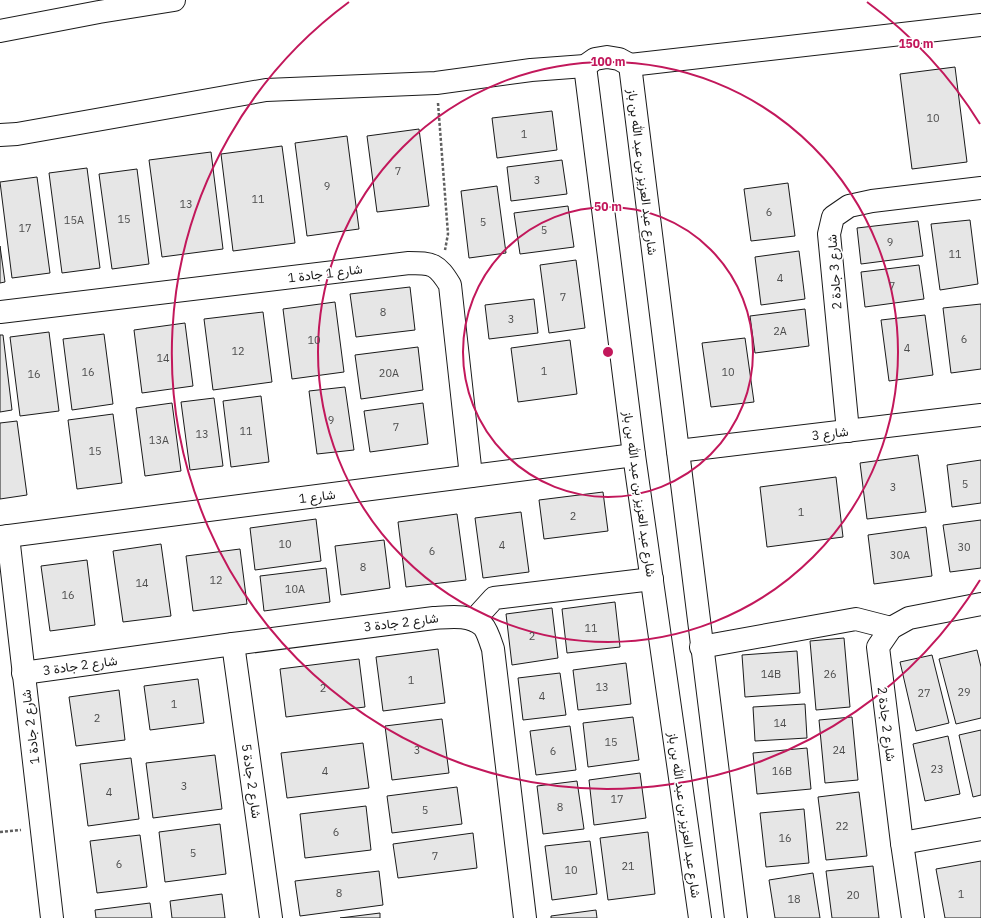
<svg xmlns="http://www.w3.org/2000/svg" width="981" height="918" viewBox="0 0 981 918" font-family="'IBM Plex Sans',Vazirmatn,sans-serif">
<rect width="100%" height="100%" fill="#fff"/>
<g fill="#e6e6e6" stroke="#1a1a1a">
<polygon points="955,67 967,162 912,169 900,74"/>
<polygon points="552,111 557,150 497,158 492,118"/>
<polygon points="419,129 429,206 377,212 367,136"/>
<polygon points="347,136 359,229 307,236 295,143"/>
<polygon points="282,146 295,243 233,251 221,154"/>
<polygon points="211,152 223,249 162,257 149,160"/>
<polygon points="562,160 567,194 511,201 507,167"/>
<polygon points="87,168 100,268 62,273 49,173"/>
<polygon points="137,169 149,264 112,269 99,174"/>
<polygon points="37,177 50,273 12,278 0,182"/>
<polygon points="788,183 795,236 751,241 744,189"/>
<polygon points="497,186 506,253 469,258 461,191"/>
<polygon points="568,206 574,247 520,254 514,213"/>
<polygon points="970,220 978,284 940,290 931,224"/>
<polygon points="918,221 923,256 861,264 857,228"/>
<polygon points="0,246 5,282 0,283"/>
<polygon points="799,251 805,299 761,305 755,257"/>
<polygon points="576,260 585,328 549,333 540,265"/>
<polygon points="919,265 924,299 865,307 861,272"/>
<polygon points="410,287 415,330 356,337 350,294"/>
<polygon points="534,299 538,333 489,339 485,305"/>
<polygon points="335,302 344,372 292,379 283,309"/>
<polygon points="981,304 981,369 951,373 943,308"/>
<polygon points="805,309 809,346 755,353 750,316"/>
<polygon points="263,312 272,382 213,390 204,319"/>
<polygon points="925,315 933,375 889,381 881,320"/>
<polygon points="185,323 193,386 142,393 134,330"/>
<polygon points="49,332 59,411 20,416 10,337"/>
<polygon points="104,334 113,404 72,410 63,339"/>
<polygon points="0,335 3,335 12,410 0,412"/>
<polygon points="745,338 754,402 711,407 702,343"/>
<polygon points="570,340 577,394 518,402 511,348"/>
<polygon points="418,347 423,390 361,399 355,355"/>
<polygon points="345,387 354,450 317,454 309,391"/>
<polygon points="261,396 269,462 231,467 223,401"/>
<polygon points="214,398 223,466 190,470 181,402"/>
<polygon points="172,403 181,471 145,476 136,408"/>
<polygon points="423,403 428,444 370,452 364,411"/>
<polygon points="113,414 122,483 77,489 68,420"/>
<polygon points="17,421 27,495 0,499 0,423"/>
<polygon points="918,455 926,512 867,519 860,463"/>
<polygon points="981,460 981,503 952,507 947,465"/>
<polygon points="836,477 843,537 767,547 760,487"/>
<polygon points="603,492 608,531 544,539 539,500"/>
<polygon points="521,512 529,572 483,578 475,518"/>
<polygon points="457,514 466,580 406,587 398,522"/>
<polygon points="316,519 321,561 255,570 250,528"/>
<polygon points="981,520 981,568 950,572 943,525"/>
<polygon points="926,527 932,576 874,584 868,535"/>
<polygon points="384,540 390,588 341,595 335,546"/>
<polygon points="161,544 171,616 123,622 113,551"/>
<polygon points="240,549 247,604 193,611 186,556"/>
<polygon points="87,560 95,625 50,631 41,566"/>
<polygon points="326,568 330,602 264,611 260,576"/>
<polygon points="615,602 620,647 567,653 562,609"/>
<polygon points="552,608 558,658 512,665 506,614"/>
<polygon points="844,638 850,707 816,710 810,641"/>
<polygon points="438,649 445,703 383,711 376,657"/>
<polygon points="977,650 981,667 981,718 956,724 939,659"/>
<polygon points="797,651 800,693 745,697 742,655"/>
<polygon points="932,655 949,723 916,731 900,662"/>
<polygon points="359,659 365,707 286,717 280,669"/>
<polygon points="626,663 631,704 578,710 573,670"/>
<polygon points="560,673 566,715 523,720 518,678"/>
<polygon points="198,679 204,723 150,730 144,686"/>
<polygon points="119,690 125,740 76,746 69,697"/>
<polygon points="805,704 807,738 755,741 753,707"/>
<polygon points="633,717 639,760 588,767 583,723"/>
<polygon points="852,717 858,780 825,783 819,720"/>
<polygon points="442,719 449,773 392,780 385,726"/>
<polygon points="570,726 576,770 536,775 530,731"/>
<polygon points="981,730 981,795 973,797 959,735"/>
<polygon points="948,736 960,794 925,801 913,744"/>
<polygon points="363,743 369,788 287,798 281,753"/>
<polygon points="807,748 811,789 757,794 753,753"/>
<polygon points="215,755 222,809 153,818 146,763"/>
<polygon points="131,758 139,819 88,826 80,764"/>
<polygon points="640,773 646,818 594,825 589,780"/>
<polygon points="577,781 584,829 543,834 537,786"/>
<polygon points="457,787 462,824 392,833 387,796"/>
<polygon points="859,792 867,856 826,860 818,797"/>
<polygon points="366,806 371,850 305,858 300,814"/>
<polygon points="804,809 809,863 766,867 760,813"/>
<polygon points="220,824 226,874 165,882 159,832"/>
<polygon points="648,832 655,894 608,900 600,838"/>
<polygon points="473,833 477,868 398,878 393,844"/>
<polygon points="140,835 147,887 97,893 90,841"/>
<polygon points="590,841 597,894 552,900 545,846"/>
<polygon points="981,861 981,918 945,918 936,869"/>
<polygon points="873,866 879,918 832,918 826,871"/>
<polygon points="379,871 383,905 300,916 295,881"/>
<polygon points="813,873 820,918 775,918 769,880"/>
<polygon points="222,894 225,918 172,918 170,901"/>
<polygon points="150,903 152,918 96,918 95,910"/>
<polygon points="596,910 597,918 551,918 551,916"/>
<polygon points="380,913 380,918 340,918"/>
</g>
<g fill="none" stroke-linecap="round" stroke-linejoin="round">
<defs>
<g id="minor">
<path d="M630 65C666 349 700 634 736 918"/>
<polyline points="630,65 981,25"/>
<polyline points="585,66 634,455 700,918"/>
<polyline points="0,135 17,134 266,90 436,83 531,70 585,66 595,59 607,57 619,59 630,65"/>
<path d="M0 312 409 263C433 263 437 264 450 285L471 476"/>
<polyline points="848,431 829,234 833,217 849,206 872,201 981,188"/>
<polyline points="678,451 981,415"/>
<polyline points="8,536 52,918"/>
<polyline points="0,537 634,455"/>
<polyline points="474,620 494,598 652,579"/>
<polyline points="233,644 271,918"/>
<polyline points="701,647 856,619 891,628"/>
<path d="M23 673 233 644 434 618C450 617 470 614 483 626 487 630 491 643 493 649L525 918"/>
<polyline points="902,843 981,829"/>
<polyline points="913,918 902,843 878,647 891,628 909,618 981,604"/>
</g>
<polyline id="highway" points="0,31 99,12 174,0"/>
</defs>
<use href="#minor" stroke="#1a1a1a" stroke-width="24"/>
<use href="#highway" stroke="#1a1a1a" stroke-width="24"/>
<g stroke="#5f5f5f" stroke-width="2.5" stroke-dasharray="3 2" stroke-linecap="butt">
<polyline points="438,103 448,234 445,250"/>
<polyline points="0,832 21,830"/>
</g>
<use href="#minor" stroke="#fff" stroke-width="22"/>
<use href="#highway" stroke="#fff" stroke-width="22"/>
</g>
<g fill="none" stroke="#c2185b" stroke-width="2">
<circle cx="608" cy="352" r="145"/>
<circle cx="608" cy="352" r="290"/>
<path d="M980 580A436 436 0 1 1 349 2M867 2A436 436 0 0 1 980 124"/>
</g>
<g text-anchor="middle" stroke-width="3" stroke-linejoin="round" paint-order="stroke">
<g font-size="11" fill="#4d4d4d">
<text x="933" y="122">10</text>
<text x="524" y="138">1</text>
<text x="398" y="175">7</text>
<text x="537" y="184">3</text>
<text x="327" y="190">9</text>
<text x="258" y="203">11</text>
<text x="186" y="208">13</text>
<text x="769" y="216">6</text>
<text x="124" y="223">15</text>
<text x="74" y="224">15A</text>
<text x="483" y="226">5</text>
<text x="25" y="232">17</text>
<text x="544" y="234">5</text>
<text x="890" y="246">9</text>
<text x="955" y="258">11</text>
<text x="780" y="282">4</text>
<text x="892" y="290">7</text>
<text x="563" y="301">7</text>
<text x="383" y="316">8</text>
<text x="511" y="323">3</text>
<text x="780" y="335">2A</text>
<text x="964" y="343">6</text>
<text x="314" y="344">10</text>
<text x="907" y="352">4</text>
<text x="238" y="355">12</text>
<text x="163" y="362">14</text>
<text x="544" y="375">1</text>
<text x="88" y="376">16</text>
<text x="728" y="376">10</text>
<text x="389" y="377">20A</text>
<text x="34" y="378">16</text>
<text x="331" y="424">9</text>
<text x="396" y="431">7</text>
<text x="246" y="435">11</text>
<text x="202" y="438">13</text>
<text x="159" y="444">13A</text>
<text x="95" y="455">15</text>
<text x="965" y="488">5</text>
<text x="893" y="491">3</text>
<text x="801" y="516">1</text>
<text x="573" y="520">2</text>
<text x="285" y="548">10</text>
<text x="502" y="549">4</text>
<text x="964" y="551">30</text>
<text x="432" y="555">6</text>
<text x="900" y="559">30A</text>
<text x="363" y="571">8</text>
<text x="216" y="584">12</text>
<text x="142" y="587">14</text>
<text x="295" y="593">10A</text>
<text x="68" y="599">16</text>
<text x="591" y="632">11</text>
<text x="532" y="640">2</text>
<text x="771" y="678">14B</text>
<text x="830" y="678">26</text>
<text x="411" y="684">1</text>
<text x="602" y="691">13</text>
<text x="323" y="692">2</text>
<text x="964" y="696">29</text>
<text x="924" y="697">27</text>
<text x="542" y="700">4</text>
<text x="174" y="708">1</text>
<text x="97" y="722">2</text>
<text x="780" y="727">14</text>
<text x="611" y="746">15</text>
<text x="417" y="754">3</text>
<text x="839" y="754">24</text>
<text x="553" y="755">6</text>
<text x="937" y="773">23</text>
<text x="325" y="775">4</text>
<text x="782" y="775">16B</text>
<text x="184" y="790">3</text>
<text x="109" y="796">4</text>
<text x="617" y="803">17</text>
<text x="560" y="811">8</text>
<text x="425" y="814">5</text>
<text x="842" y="830">22</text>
<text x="336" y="836">6</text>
<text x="785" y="842">16</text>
<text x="193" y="857">5</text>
<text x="435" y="860">7</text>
<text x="119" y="868">6</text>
<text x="628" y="870">21</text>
<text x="571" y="874">10</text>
<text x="339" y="897">8</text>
<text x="961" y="898">1</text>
<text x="853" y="899">20</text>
<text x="794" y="903">18</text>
</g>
<g font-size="13" fill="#1a1a1a" stroke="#fff">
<text transform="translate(643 172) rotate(83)" y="5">شارع عبد العزيز بن عبد الله بن باز</text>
<text transform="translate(834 272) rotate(-94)" y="5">شارع 3 جادة 2</text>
<text transform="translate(325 273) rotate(-7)" y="5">شارع 1 جادة 1</text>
<text transform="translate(830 433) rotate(-7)" y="5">شارع 3</text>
<text transform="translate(640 494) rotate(82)" y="5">شارع عبد العزيز بن عبد الله بن باز</text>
<text transform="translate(317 496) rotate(-7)" y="5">شارع 1</text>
<text transform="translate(401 622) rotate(-7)" y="5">شارع 2 جادة 3</text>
<text transform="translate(80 665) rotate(-8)" y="5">شارع 2 جادة 3</text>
<text transform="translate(887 724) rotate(83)" y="5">شارع 2 جادة 2</text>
<text transform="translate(30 727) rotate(-97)" y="5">شارع 2 جادة 1</text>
<text transform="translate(252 781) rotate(82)" y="5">شارع 2 جادة 5</text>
<text transform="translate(685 815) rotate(82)" y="5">شارع عبد العزيز بن عبد الله بن باز</text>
</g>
</g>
<circle cx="608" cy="352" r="6" fill="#c2185b" stroke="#fff" stroke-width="2"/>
<g font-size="12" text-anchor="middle" font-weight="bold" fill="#c2185b" stroke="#fff" stroke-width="3" stroke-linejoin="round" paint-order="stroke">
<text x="916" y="48">150 m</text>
<text x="608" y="66">100 m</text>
<text x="608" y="211">50 m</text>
</g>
</svg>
